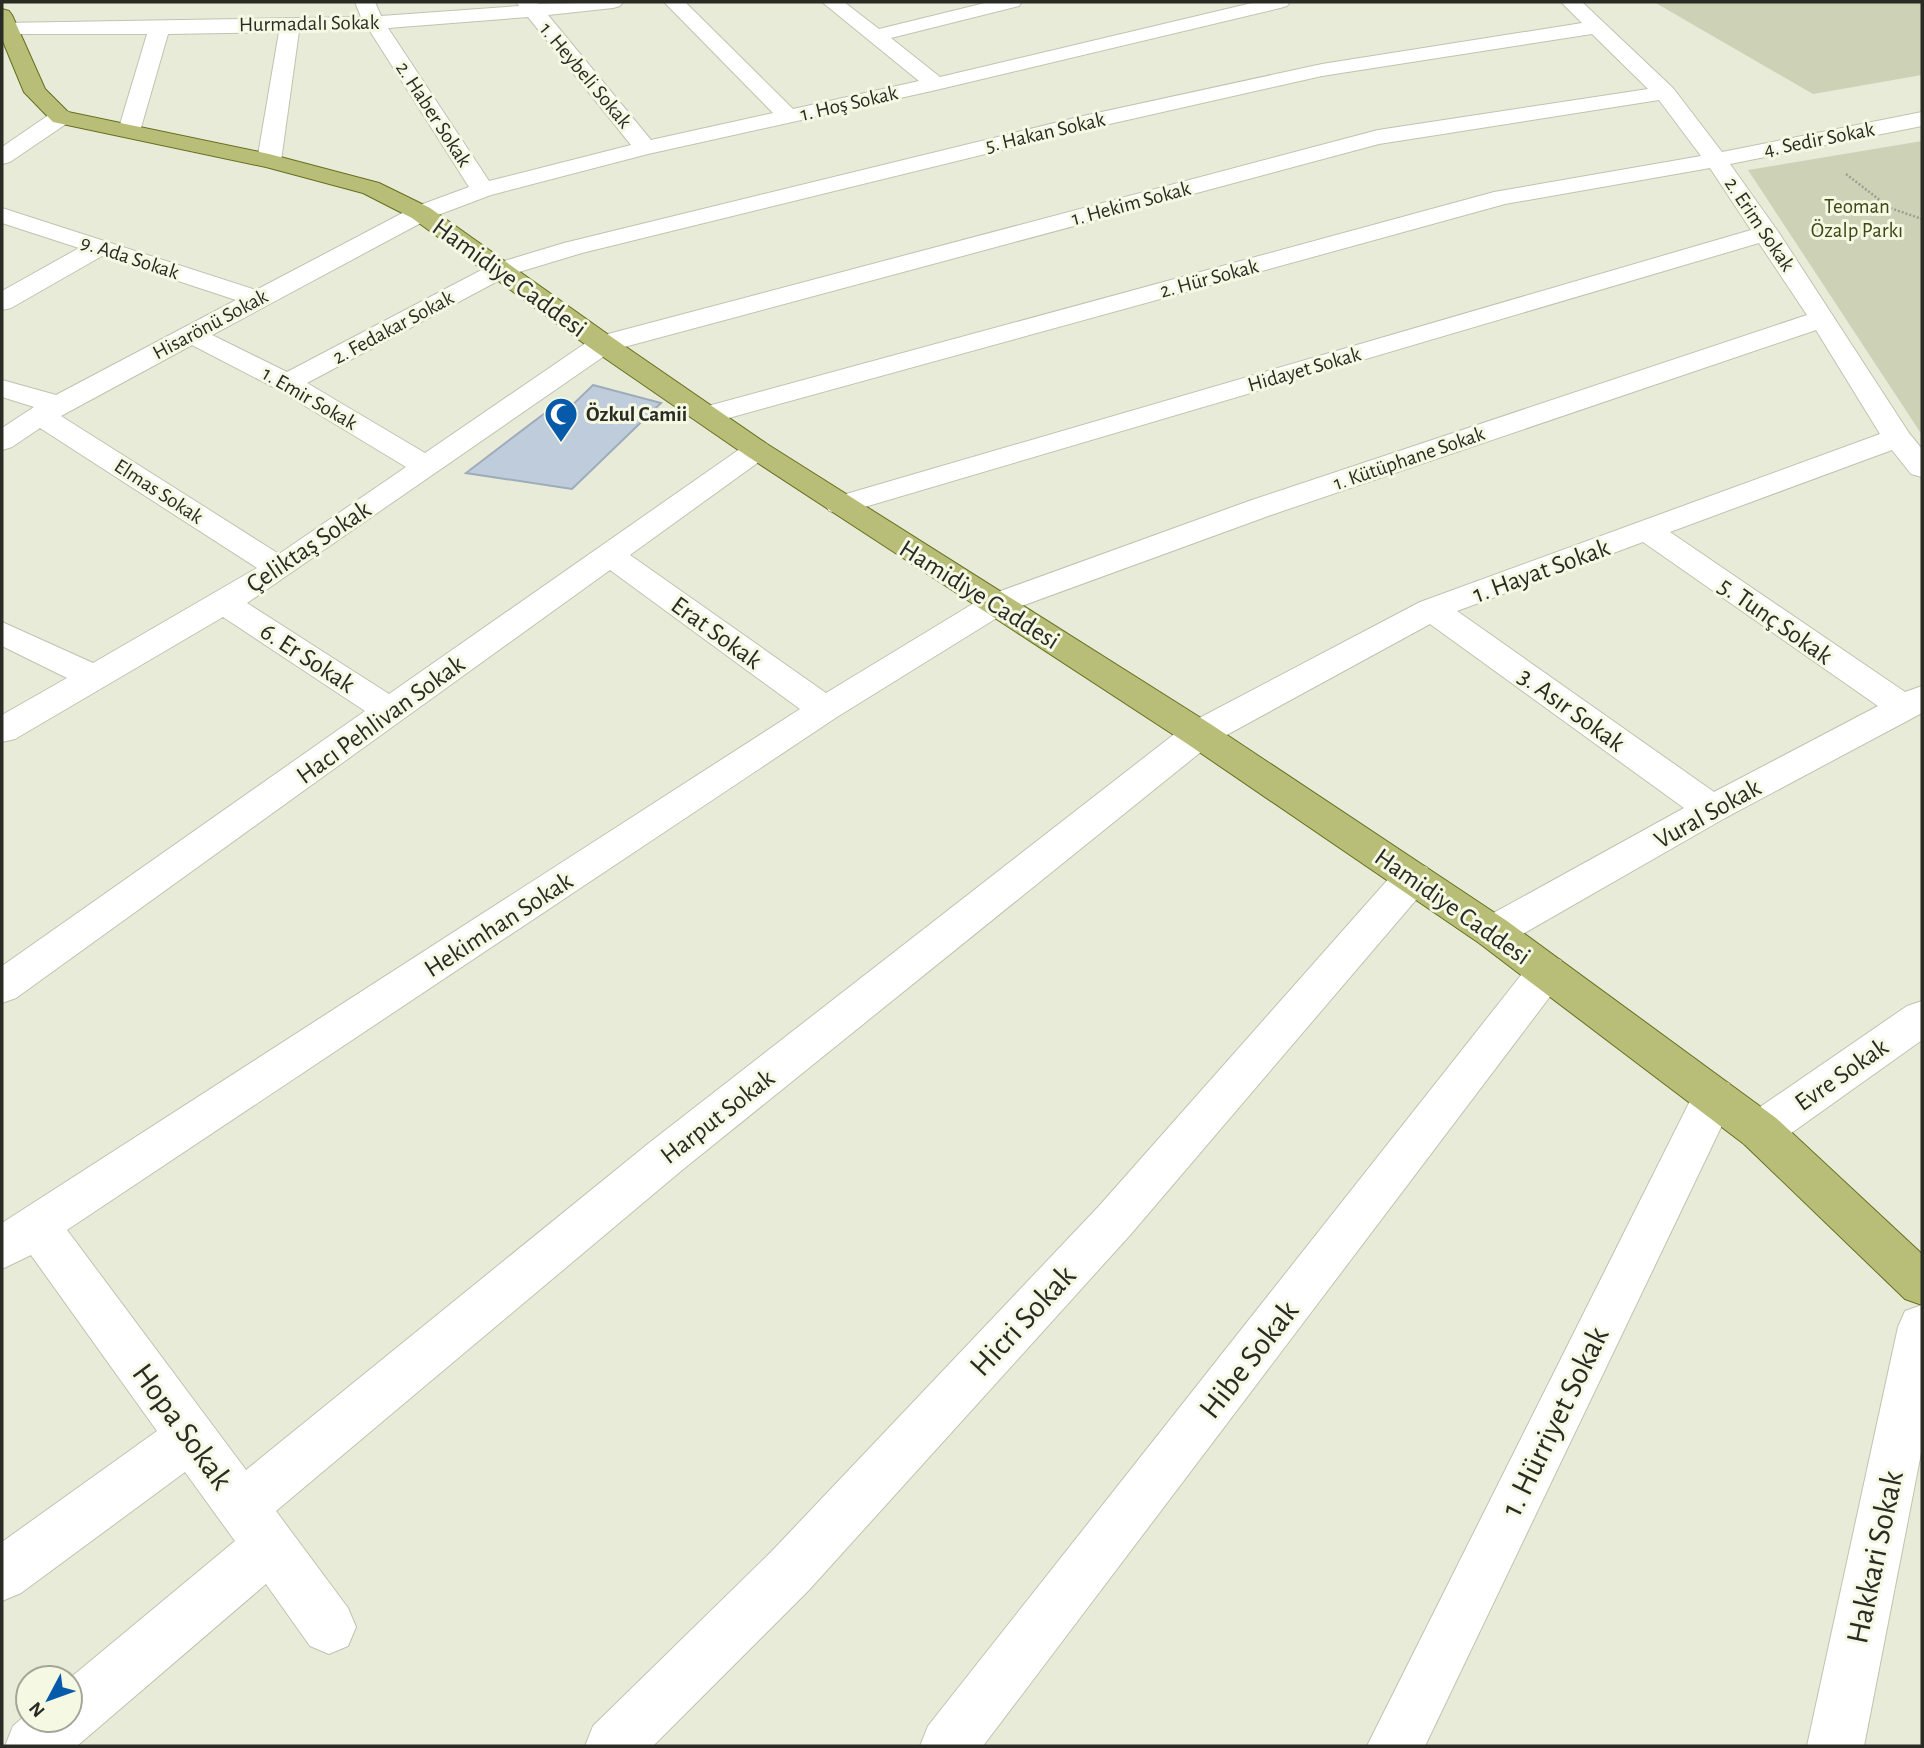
<svg xmlns="http://www.w3.org/2000/svg" width="1924" height="1748" viewBox="0 0 1924 1748" font-family="'Alegreya Sans',sans-serif">
<rect width="100%" height="100%" fill="#e8ebd7"/>
<g fill="#cdd2b6">
<polygon points="1654,2 1922,2 1922,75 1813,94"/>
<polygon points="1922,141 1922,435 1748,170"/>
</g>
<polygon fill="#beccdc" stroke="#9eabba" stroke-width="2" points="593,385 661,403 572,489 466,473 545,413 561,416"/>
<g fill="none" stroke-linecap="round" stroke-linejoin="round">
<defs>
<g id="minor">
<path d="M355 2H375L381 16 519 6 516 2H536L539 4 623 2 620 6 613 8 548 15 651 140 773 113 664 2H685L793 109 919 81 822 2H844L879 29 989 2H1022L1019 6 891 38 940 77 1256 2H1290L1287 6 1280 8 936 90 648 154 491 195 430 218 212 335 287 372 491 265 564 243 1083 116 1322 64 1582 23 1561 2H1582L1673 88 1722 152 1922 112V126L1730 164 1779 233 1909 433 1922 449V477L1911 474 1892 450 1670 532 1905 692 1922 686V713L1725 818 1507 943 1493 947 1479 943 1473 932 1479 921 1684 808 1430 624 1212 743 681 1171 276 1511 348 1608 356 1627 348 1646 329 1654 310 1646 266 1584 77 1746H5L13 1726 28 1713V1720H70V1678L235 1541 185 1472 21 1593 2 1601V1542L157 1431 31 1255 2 1269V1223L800 709 610 570 16 998 2 1003V966L365 711 223 617 15 739 2 742V715L67 678 2 646V622L93 663 257 568 40 428 12 447 2 450V428L34 407 2 397V380L56 395 236 300 102 256 11 308 2 310V291L79 248 2 223V208L256 290 412 208 469 187 368 28 299 31 281 161 277 166H261L257 161 279 32 168 34 140 131 137 136H121L118 131 147 34H5L2 33V23L361 17ZM528 17 631 145 489 181 388 28ZM1592 34 1648 89 1378 130 593 338 425 453 307 383 509 275 582 253 1083 130 1322 76ZM1659 100 1701 156 1494 192 697 409 693 415 697 421 707 424 1505 204 1710 168 1751 230 829 499 825 505 829 511 840 514 851 511 1759 243 1807 315 1249 501 984 597 826 693 630 555 767 456 772 450 767 444 757 441 747 444 389 694 247 603 613 350 1379 144ZM1816 330 1880 434 1420 602 1186 725 649 1143 246 1470 67 1230 837 717 1008 611 1271 515ZM192 345 277 389 406 467 279 554 61 416ZM1643 542 1878 706 1714 792 1457 611Z"/>
<polygon points="61,110 69,112 72,117 69,122 10,162 2,164 2,147 53,112"/>
<polygon points="1413,863 1427,867 1432,877 1427,887 1131,1234 809,1590 653,1746 585,1746 593,1726 771,1552 1099,1206 1399,867"/>
<polygon points="1547,955 1561,960 1567,971 1561,982 983,1746 920,1746 928,1726 1533,960"/>
<polygon points="1922,1001 1922,1040 1776,1144 1760,1150 1744,1144 1738,1131 1744,1118 1907,1006"/>
<polygon points="1714,1078 1729,1083 1736,1096 1425,1746 1367,1746 1699,1083"/>
<polygon points="1922,1305 1922,1448 1864,1746 1807,1746 1898,1327 1905,1311"/>
</g>
<polygon id="major" points="2,9 9,11 12,15 45,89 68,112 269,154 379,183 430,208 613,338 767,444 1212,725 1507,921 1776,1118 1922,1254 1922,1305 1905,1299 1744,1144 1479,943 1186,743 747,456 593,350 412,218 363,193 266,167 53,122 24,92 2,39"/>
</defs>
<use href="#minor" stroke="#c0c3b0" stroke-width="2"/>
<use href="#major" stroke="#676f1f" stroke-width="2"/>
<polyline stroke="#9d9f90" stroke-width="2.5" stroke-dasharray="2 2" stroke-linecap="butt" points="1846,174 1890,208 1922,219"/>
<use href="#minor" fill="#fff" fill-rule="evenodd"/>
<use href="#major" fill="#b8be77" fill-rule="evenodd"/>
</g>
<defs>
<symbol id="mosque-pin" viewBox="-11 -11 22 30"><path d="M0 17L-7.5 6A9.5 9.5 0 1 1 7.5 6Z" fill="#075aa9" stroke="#f5f9e4"/><path d="M3.5-4.9A6 6 0 1 0 3.5 4.9A5 5 0 1 1 3.5-4.9Z" fill="#fff"/></symbol>
</defs>
<g fill-rule="evenodd">
<use href="#mosque-pin" x="542" y="395" width="38" height="52"/>
</g>
<g text-anchor="middle" stroke-width="6" stroke-linejoin="round" paint-order="stroke">
<g font-size="21" fill="#2a2b24" stroke="#f5f9e4">
<text transform="translate(309 23) rotate(-1)" y="7">Hurmadalı Sokak</text>
<text transform="translate(586 75) rotate(50)" y="7">1. Heybeli Sokak</text>
<text transform="translate(849 103) rotate(-13)" y="7">1. Hoş Sokak</text>
<text transform="translate(434 114) rotate(57)" y="7">2. Haber Sokak</text>
<text transform="translate(1045 132) rotate(-13)" y="7">5. Hakan Sokak</text>
<text transform="translate(1819 139) rotate(-11)" y="7">4. Sedir Sokak</text>
<text transform="translate(1131 203) rotate(-15)" y="7">1. Hekim Sokak</text>
<text transform="translate(1760 224) rotate(56)" y="7">2. Erim Sokak</text>
<text transform="translate(130 257) rotate(18)" y="7">9. Ada Sokak</text>
<text transform="translate(1209 278) rotate(-15)" y="7">2. Hür Sokak</text>
<text transform="translate(210 324) rotate(-28)" y="7">Hisarönü Sokak</text>
<text transform="translate(393 327) rotate(-28)" y="7">2. Fedakar Sokak</text>
<text transform="translate(1304 369) rotate(-16)" y="7">Hidayet Sokak</text>
<text transform="translate(310 398) rotate(30)" y="7">1. Emir Sokak</text>
<text transform="translate(1409 458) rotate(-19)" y="7">1. Kütüphane Sokak</text>
<text transform="translate(159 491) rotate(33)" y="7">Elmas Sokak</text>
</g>
<g font-size="21" fill="#404614" stroke="#f5f9e4">
<text x="1857" y="213">Teoman<tspan x="1857" dy="24">Özalp Parkı</tspan></text>
</g>
<g font-size="21" font-weight="bold" fill="#2a2b24" stroke="#f5f9e4" text-anchor="start">
<text x="586" y="421">Özkul Camii</text>
</g>
<g font-size="26" fill="#2a2b24" stroke="#f5f9e4">
<text transform="translate(510 277) rotate(36)" y="9">Hamidiye Caddesi</text>
<text transform="translate(308 546) rotate(-34)" y="9">Çeliktaş Sokak</text>
<text transform="translate(1541 570) rotate(-20)" y="9">1. Hayat Sokak</text>
<text transform="translate(980 594) rotate(32)" y="9">Hamidiye Caddesi</text>
<text transform="translate(1776 620) rotate(35)" y="9">5. Tunç Sokak</text>
<text transform="translate(717 632) rotate(36)" y="9">Erat Sokak</text>
<text transform="translate(308 657) rotate(33)" y="9">6. Er Sokak</text>
<text transform="translate(1572 709) rotate(36)" y="9">3. Asır Sokak</text>
<text transform="translate(380 719) rotate(-36)" y="9">Hacı Pehlivan Sokak</text>
<text transform="translate(1707 813) rotate(-29)" y="9">Vural Sokak</text>
<text transform="translate(1453 906) rotate(35)" y="9">Hamidiye Caddesi</text>
<text transform="translate(498 924) rotate(-33)" y="9">Hekimhan Sokak</text>
<text transform="translate(1841 1074) rotate(-35)" y="9">Evre Sokak</text>
<text transform="translate(717 1116) rotate(-38)" y="9">Harput Sokak</text>
</g>
<g font-size="32" fill="#2a2b24" stroke="#f5f9e4">
<text transform="translate(1022 1320) rotate(-47)" y="11">Hicri Sokak</text>
<text transform="translate(1248 1359) rotate(-52)" y="11">Hibe Sokak</text>
<text transform="translate(1554 1421) rotate(-64)" y="11">1. Hürriyet Sokak</text>
<text transform="translate(183 1426) rotate(54)" y="11">Hopa Sokak</text>
<text transform="translate(1874 1557) rotate(-78)" y="11">Hakkari Sokak</text>
</g>
</g>
<rect width="1924" height="1748" fill="none" stroke="#2a2b24" stroke-width="7"/>
<g transform="translate(49 1699) rotate(229)"><circle r="33" fill="#f5f9e4" stroke="#a4a797" stroke-width="2"/>
<path d="M0-5L12 26L0 18L-12 26Z" fill="#075aa9"/>
<text y="-10" font-size="19" font-weight="bold" text-anchor="middle" fill="#2a2b24">N</text>
</g>
</svg>
